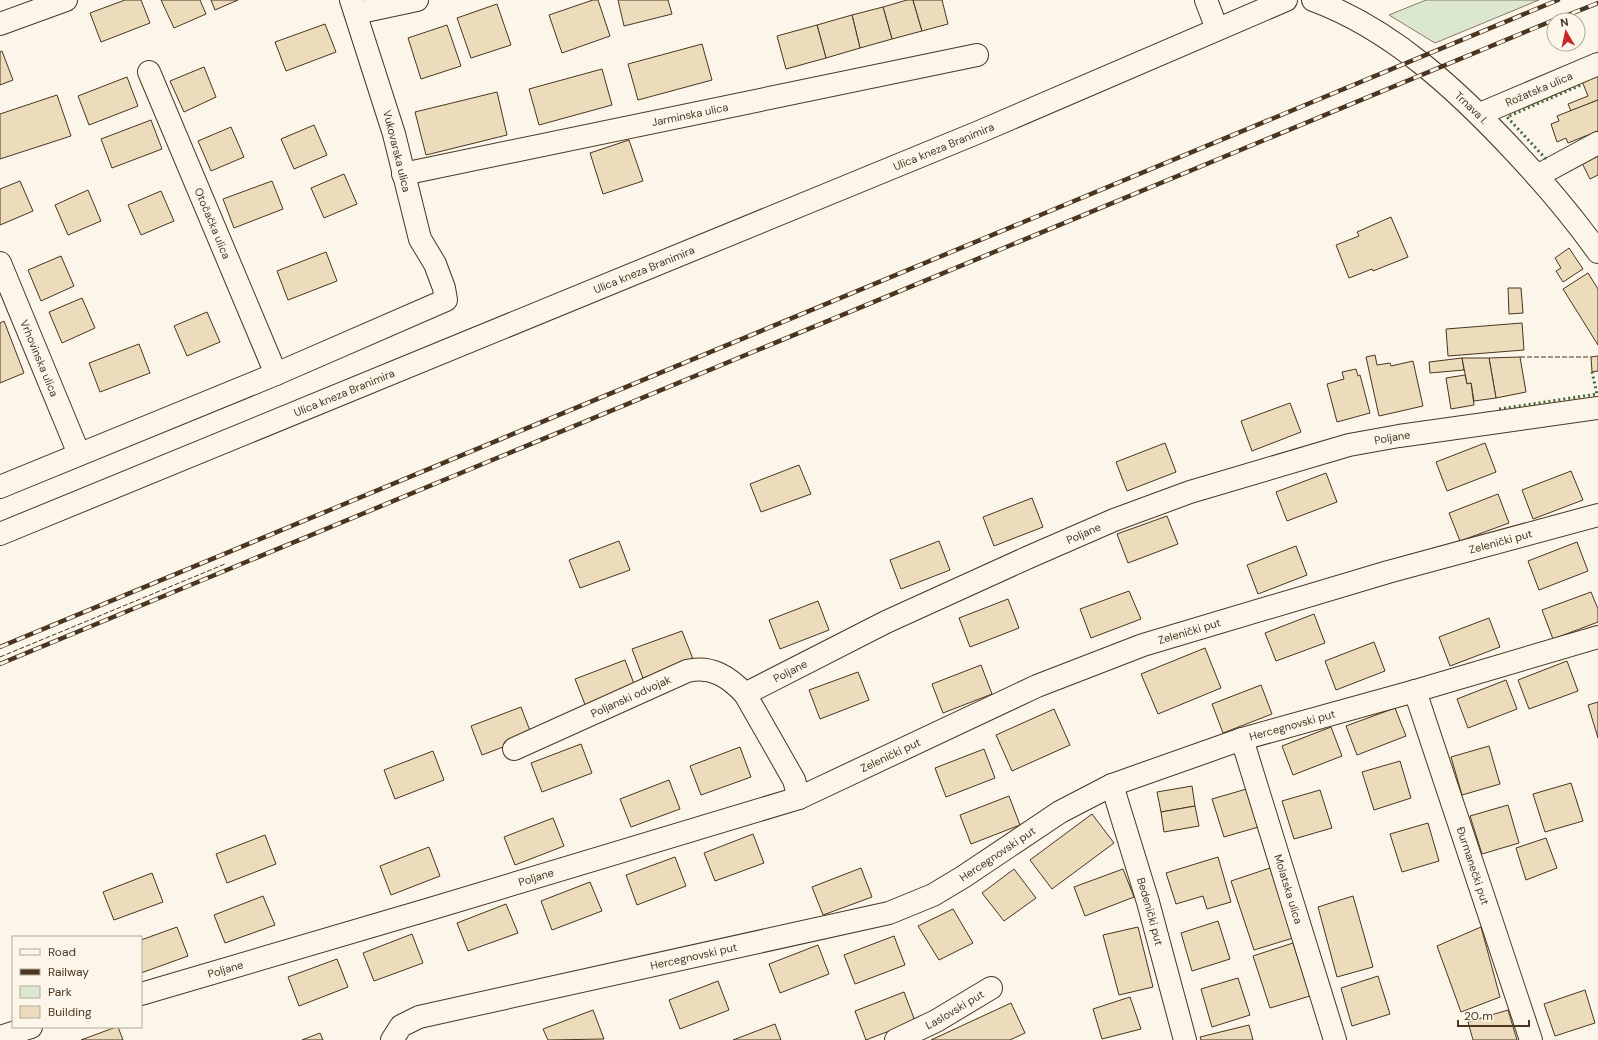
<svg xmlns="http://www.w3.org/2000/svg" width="1598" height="1040" viewBox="0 0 1598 1040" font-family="'DM Sans',sans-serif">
<rect width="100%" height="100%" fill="#fbf6e9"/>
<polygon fill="#dce7d0" stroke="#887966" points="1426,0 1539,0 1435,43 1389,15"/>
<g fill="#ecdcbc" stroke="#4a3520">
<polygon points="125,0 141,0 150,23 101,42 90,13"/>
<polygon points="161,0 200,0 206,14 174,28"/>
<polygon points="211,0 238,0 215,10"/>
<polygon points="593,0 598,0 610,36 562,53 549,15"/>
<polygon points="618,0 668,0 672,14 624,26"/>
<polygon points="907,0 913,0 922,31 892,39 883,7"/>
<polygon points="913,0 942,0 948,24 922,31"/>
<polygon points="497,4 511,45 471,58 457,18"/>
<polygon points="883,7 892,39 860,48 852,15"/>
<polygon points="852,15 860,48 826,58 817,25"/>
<polygon points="325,24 336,52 286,71 275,42"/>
<polygon points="447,25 461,66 421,79 408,38"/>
<polygon points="817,25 826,58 786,69 777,36"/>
<polygon points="702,44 712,80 638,100 628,64"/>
<polygon points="2,51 13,80 0,85 0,52"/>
<polygon points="204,67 216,97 184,112 170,81"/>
<polygon points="602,69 612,105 539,125 529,89"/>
<polygon points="1598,75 1598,100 1571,111 1568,104 1588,96 1582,81"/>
<polygon points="127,77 138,106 89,125 78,96"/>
<polygon points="497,92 507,135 426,155 415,112"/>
<polygon points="57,95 71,136 0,159 0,114"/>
<polygon points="1598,100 1598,131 1568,143 1566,138 1557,142 1551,124 1559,121 1557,116"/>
<polygon points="151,120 162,149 112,168 101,139"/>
<polygon points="314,125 327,155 294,169 281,139"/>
<polygon points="231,127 244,157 211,171 198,141"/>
<polygon points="629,140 643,181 603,194 590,153"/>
<polygon points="1598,150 1598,175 1590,179 1580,159"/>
<polygon points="344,174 357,204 324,218 311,188"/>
<polygon points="20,181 33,211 0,225 0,189"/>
<polygon points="272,181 283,209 234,228 223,199"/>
<polygon points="88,190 101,221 68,235 55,205"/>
<polygon points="161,191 174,221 141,235 128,205"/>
<polygon points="1391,217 1408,257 1373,271 1372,269 1349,278 1336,245 1359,236 1357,232"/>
<polygon points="1569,248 1583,269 1563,282 1556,271 1561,268 1555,258"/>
<polygon points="326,252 337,281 288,300 277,271"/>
<polygon points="61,256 74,286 41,301 28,270"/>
<polygon points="1588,273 1598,289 1598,345 1563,289"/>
<polygon points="1508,288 1521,288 1523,313 1509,314"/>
<polygon points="82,298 95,328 62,343 49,312"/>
<polygon points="207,312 220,342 187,356 174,326"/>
<polygon points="4,321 24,373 0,383 0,323"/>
<polygon points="1522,323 1524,350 1448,356 1446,329"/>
<polygon points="139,344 150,373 100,392 89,363"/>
<polygon points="1375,355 1377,365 1390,363 1391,366 1413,361 1423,406 1379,416 1366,357"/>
<polygon points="1598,356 1598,371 1592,372 1591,357"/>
<polygon points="1520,357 1526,392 1496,398 1489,358"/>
<polygon points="1462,358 1464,370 1430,373 1429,362"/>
<polygon points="1462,358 1489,358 1496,398 1474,401 1471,383 1467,384"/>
<polygon points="1356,369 1358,376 1360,375 1370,413 1337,422 1327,384 1344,379 1342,372"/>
<polygon points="1465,375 1467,384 1471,383 1474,405 1451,409 1446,378"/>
<polygon points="1290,403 1301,432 1252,451 1241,421"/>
<polygon points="1165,443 1176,472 1127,491 1116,462"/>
<polygon points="1485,443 1496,472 1447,491 1436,462"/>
<polygon points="799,465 811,494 761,512 750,484"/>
<polygon points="1571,471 1583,500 1533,519 1522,490"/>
<polygon points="1326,473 1337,502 1287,521 1276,492"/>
<polygon points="1498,494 1509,523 1460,541 1449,513"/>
<polygon points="1032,498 1043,527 994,546 983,517"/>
<polygon points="1167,516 1178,544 1128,563 1117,534"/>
<polygon points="619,541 630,570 580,588 569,560"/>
<polygon points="939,541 950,570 901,589 890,560"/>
<polygon points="1577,542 1588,571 1539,590 1528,561"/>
<polygon points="1296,546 1307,575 1258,594 1247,565"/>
<polygon points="1129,591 1141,619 1091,638 1080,609"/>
<polygon points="1591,592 1598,609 1598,622 1553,639 1542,610"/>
<polygon points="1008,599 1019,628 970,647 959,618"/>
<polygon points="818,601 829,630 780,649 769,620"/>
<polygon points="1314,614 1325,643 1276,661 1265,633"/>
<polygon points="1489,618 1500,647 1450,666 1439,637"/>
<polygon points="682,631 693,659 643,678 632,649"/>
<polygon points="1374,642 1385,671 1336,690 1325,661"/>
<polygon points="1205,648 1221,688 1158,714 1141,674"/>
<polygon points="625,660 636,689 586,707 575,679"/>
<polygon points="1567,661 1578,691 1529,709 1518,680"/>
<polygon points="981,665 992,694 943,713 932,684"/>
<polygon points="858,672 869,700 820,719 809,690"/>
<polygon points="1506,680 1517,709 1468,728 1457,699"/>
<polygon points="1261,685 1272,714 1223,733 1212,704"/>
<polygon points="1598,702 1598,738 1588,705"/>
<polygon points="521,707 532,736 482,755 471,726"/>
<polygon points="1395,708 1406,736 1357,755 1346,726"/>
<polygon points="1054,709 1070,745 1012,771 996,735"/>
<polygon points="1331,727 1342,756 1293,775 1282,746"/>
<polygon points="581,744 592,773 542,792 531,763"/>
<polygon points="1489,746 1500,784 1462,795 1451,757"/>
<polygon points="740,747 751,777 701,795 690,766"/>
<polygon points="984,749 995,778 946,797 935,768"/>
<polygon points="433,751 444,780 395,799 384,770"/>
<polygon points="1400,761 1411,798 1374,810 1362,772"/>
<polygon points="669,780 680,809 631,827 620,799"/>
<polygon points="1571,783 1583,821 1545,832 1533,794"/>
<polygon points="1192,786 1195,806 1161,812 1157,792"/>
<polygon points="1250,788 1262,826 1224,837 1212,799"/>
<polygon points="1320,790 1332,828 1294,839 1282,801"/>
<polygon points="1009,796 1020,825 971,844 960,815"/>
<polygon points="1508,805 1519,843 1482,854 1470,816"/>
<polygon points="1195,806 1199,826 1164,832 1161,812"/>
<polygon points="1092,814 1114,843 1052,889 1030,860"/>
<polygon points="553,818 564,846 515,865 504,837"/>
<polygon points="1428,823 1439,861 1402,872 1390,834"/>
<polygon points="753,834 764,863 715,881 704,853"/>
<polygon points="265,835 276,864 227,883 216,854"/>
<polygon points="1546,838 1557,868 1526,880 1516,848"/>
<polygon points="429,847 440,876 391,895 380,866"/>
<polygon points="675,857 686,886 637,905 626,875"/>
<polygon points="1218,857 1231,902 1207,909 1203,896 1176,904 1166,873"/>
<polygon points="861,868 872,897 823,915 812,887"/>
<polygon points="1270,868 1293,938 1254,950 1231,881"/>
<polygon points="1014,869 1036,898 1004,921 982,893"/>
<polygon points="1123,869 1134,897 1085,916 1074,887"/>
<polygon points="152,873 163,902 114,920 103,892"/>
<polygon points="590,882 602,911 552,930 541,901"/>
<polygon points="263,896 275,925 225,943 214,915"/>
<polygon points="1353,896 1373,967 1337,977 1318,907"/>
<polygon points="506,904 518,933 468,951 457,923"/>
<polygon points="953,909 973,943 939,960 918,926"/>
<polygon points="1218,921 1230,959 1192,971 1181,933"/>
<polygon points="177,927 188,956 141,973 141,940"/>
<polygon points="1138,927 1153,987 1119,995 1103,935"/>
<polygon points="1481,927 1500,997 1461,1012 1437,946"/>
<polygon points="412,934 423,963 374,981 363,953"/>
<polygon points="894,936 905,965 855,984 844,955"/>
<polygon points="1293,943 1310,996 1270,1008 1253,956"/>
<polygon points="818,945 829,974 780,993 769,964"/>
<polygon points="337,959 348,987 299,1006 288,977"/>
<polygon points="1378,976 1390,1014 1352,1026 1341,988"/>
<polygon points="1238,978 1250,1015 1212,1027 1201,989"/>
<polygon points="718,981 729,1010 680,1029 669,1000"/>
<polygon points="1585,990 1595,1023 1555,1036 1544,1004"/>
<polygon points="904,992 915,1021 866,1040 855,1011"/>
<polygon points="1130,997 1141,1029 1102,1039 1093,1009"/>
<polygon points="1011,1003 1025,1033 1010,1040 931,1040"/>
<polygon points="593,1010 604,1039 548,1040 543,1029"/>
<polygon points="1508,1010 1517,1040 1473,1040 1468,1022"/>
<polygon points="775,1024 781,1040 733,1040"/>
<polygon points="1249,1025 1253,1040 1201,1040 1200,1037"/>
<polygon points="116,1027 118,1027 123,1040 81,1040"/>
<polygon points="320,1033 323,1040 302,1040"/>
</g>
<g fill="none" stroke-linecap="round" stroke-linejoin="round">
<defs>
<g id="minor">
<polyline points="1206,0 1217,29"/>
<path id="s1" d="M1313 0C1392 29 1458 91 1515 152 1545 184 1573 217 1598 252"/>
<polyline points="356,13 417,0"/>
<polyline points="0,24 66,0"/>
<path id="s2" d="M149 72 276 374"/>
<path id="s3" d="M1480 114 1598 64"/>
<path id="s4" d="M403 174 977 55"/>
<polyline points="1537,176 1598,143"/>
<path id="s5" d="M0 263 79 454"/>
<polyline points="0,487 276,374 446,300 444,288 435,264 420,239 394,134 351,0"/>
<path id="s6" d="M1415 691 1531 1040"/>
<path id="s7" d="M1242 739 1335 1040"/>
<path id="s8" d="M514 749 687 671C711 665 729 677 745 694"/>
<path id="s9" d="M1112 785 1148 902 1185 1040"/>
<path id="s10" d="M799 798 1037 686 1143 645 1388 572 1598 515"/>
<path id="s11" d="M141 994 430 909 799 798 794 780 745 694 886 622 1029 557 1114 520 1190 492 1349 445 1399 436 1598 408"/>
<polyline points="0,1037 31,1027"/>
<path id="s12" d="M392 1040 401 1026 419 1017 889 913 933 895 963 877 1060 812 1112 785 1242 739 1415 691 1598 637"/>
<path id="s13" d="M896 1040 936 1021 991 988"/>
</g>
<g id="major">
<path id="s14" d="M0 534 979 132 1286 0"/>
</g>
</defs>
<use href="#minor" stroke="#4a3520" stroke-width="24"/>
<use href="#major" stroke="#4a3520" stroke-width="24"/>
<use href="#minor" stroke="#fbf6e9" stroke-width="22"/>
<use href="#major" stroke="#fbf6e9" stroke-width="22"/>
<defs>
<g id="rail">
<polyline points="1555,20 1598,3"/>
<polyline points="0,647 1558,0"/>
<polyline points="0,664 1554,20"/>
</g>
</defs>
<use href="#rail" stroke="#4a3520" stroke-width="4.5"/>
<use href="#rail" stroke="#fbf6e9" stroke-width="3" stroke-dasharray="9" stroke-linecap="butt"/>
<g stroke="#436837" stroke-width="3" stroke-dasharray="2 3" stroke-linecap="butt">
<polyline points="1546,159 1507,117 1583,84"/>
<polyline points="1499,409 1597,394 1592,372"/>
</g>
<g stroke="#4a3520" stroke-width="1" stroke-dasharray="5 2" stroke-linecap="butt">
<polyline points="1520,357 1591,357"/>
<polyline points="0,657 225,564"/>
</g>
</g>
<g text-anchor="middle" stroke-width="3" stroke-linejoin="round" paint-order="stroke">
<g font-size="11" fill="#4a3520" stroke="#fbf6e9">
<text dy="4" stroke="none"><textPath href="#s3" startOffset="64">Rožatska ulica</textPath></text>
<text dy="4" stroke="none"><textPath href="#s1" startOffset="193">Trnava I.</textPath></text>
<text dy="4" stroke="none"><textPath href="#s4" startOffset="293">Jarminska ulica</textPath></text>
<text dy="4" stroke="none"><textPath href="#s14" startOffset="1020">Ulica kneza Branimira</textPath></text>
<text transform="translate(397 151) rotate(76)" y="4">Vukovarska ulica</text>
<text dy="4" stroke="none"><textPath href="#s2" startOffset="164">Otočačka ulica</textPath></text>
<text dy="4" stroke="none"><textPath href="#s14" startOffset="696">Ulica kneza Branimira</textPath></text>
<text dy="4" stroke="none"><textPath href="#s5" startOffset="103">Vrhovinska ulica</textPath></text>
<text dy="4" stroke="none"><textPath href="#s14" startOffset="372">Ulica kneza Branimira</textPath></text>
<text dy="4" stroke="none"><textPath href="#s11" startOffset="1503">Poljane</textPath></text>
<text dy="4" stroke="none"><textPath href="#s11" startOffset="1179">Poljane</textPath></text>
<text dy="4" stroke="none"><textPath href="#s10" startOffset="749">Zelenički put</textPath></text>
<text dy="4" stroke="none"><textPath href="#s10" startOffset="425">Zelenički put</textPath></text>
<text dy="4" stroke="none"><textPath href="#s11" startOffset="855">Poljane</textPath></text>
<text dy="4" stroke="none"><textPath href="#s8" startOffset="128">Poljanski odvojak</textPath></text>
<text dy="4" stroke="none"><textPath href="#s12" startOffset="966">Hercegnovski put</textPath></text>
<text dy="4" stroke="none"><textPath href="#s10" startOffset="101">Zelenički put</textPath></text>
<text dy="4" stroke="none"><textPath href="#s12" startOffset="642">Hercegnovski put</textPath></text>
<text dy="4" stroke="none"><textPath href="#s6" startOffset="184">Đurmanečki put</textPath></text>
<text dy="4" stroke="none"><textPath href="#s11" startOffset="412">Poljane</textPath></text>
<text dy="4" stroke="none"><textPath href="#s7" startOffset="157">Molatska ulica</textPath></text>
<text dy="4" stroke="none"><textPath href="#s9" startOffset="132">Bedenički put</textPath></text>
<text dy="4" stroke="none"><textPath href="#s12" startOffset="318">Hercegnovski put</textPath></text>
<text dy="4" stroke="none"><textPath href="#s11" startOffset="88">Poljane</textPath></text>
<text dy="4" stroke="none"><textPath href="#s13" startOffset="66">Laslovski put</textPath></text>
</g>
</g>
<rect x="12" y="936" width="130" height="92" fill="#fbf6e9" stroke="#b4a999"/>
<rect x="20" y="949" width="20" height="6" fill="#fbf6e9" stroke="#b4a999"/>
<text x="48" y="956" font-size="12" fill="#4a3520">Road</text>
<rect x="20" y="969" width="20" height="6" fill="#4a3520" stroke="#b4a999"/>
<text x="48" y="976" font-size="12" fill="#4a3520">Railway</text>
<rect x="20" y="986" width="20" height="12" fill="#dce7d0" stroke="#b4a999"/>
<text x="48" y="996" font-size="12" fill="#4a3520">Park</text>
<rect x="20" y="1006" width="20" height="12" fill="#ecdcbc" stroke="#b4a999"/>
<text x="48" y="1016" font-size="12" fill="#4a3520">Building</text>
<g transform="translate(1566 32) rotate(351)"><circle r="19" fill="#fbf6e9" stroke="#b4a999"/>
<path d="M0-3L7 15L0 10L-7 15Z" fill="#c62828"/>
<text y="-6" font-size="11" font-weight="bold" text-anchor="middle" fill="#4a3520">N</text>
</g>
<path d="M1458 1020v6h71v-6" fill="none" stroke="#4a3520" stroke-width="2"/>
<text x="1464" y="1020" font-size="12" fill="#4a3520" stroke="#fbf6e9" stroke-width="3" paint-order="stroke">20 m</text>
</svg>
